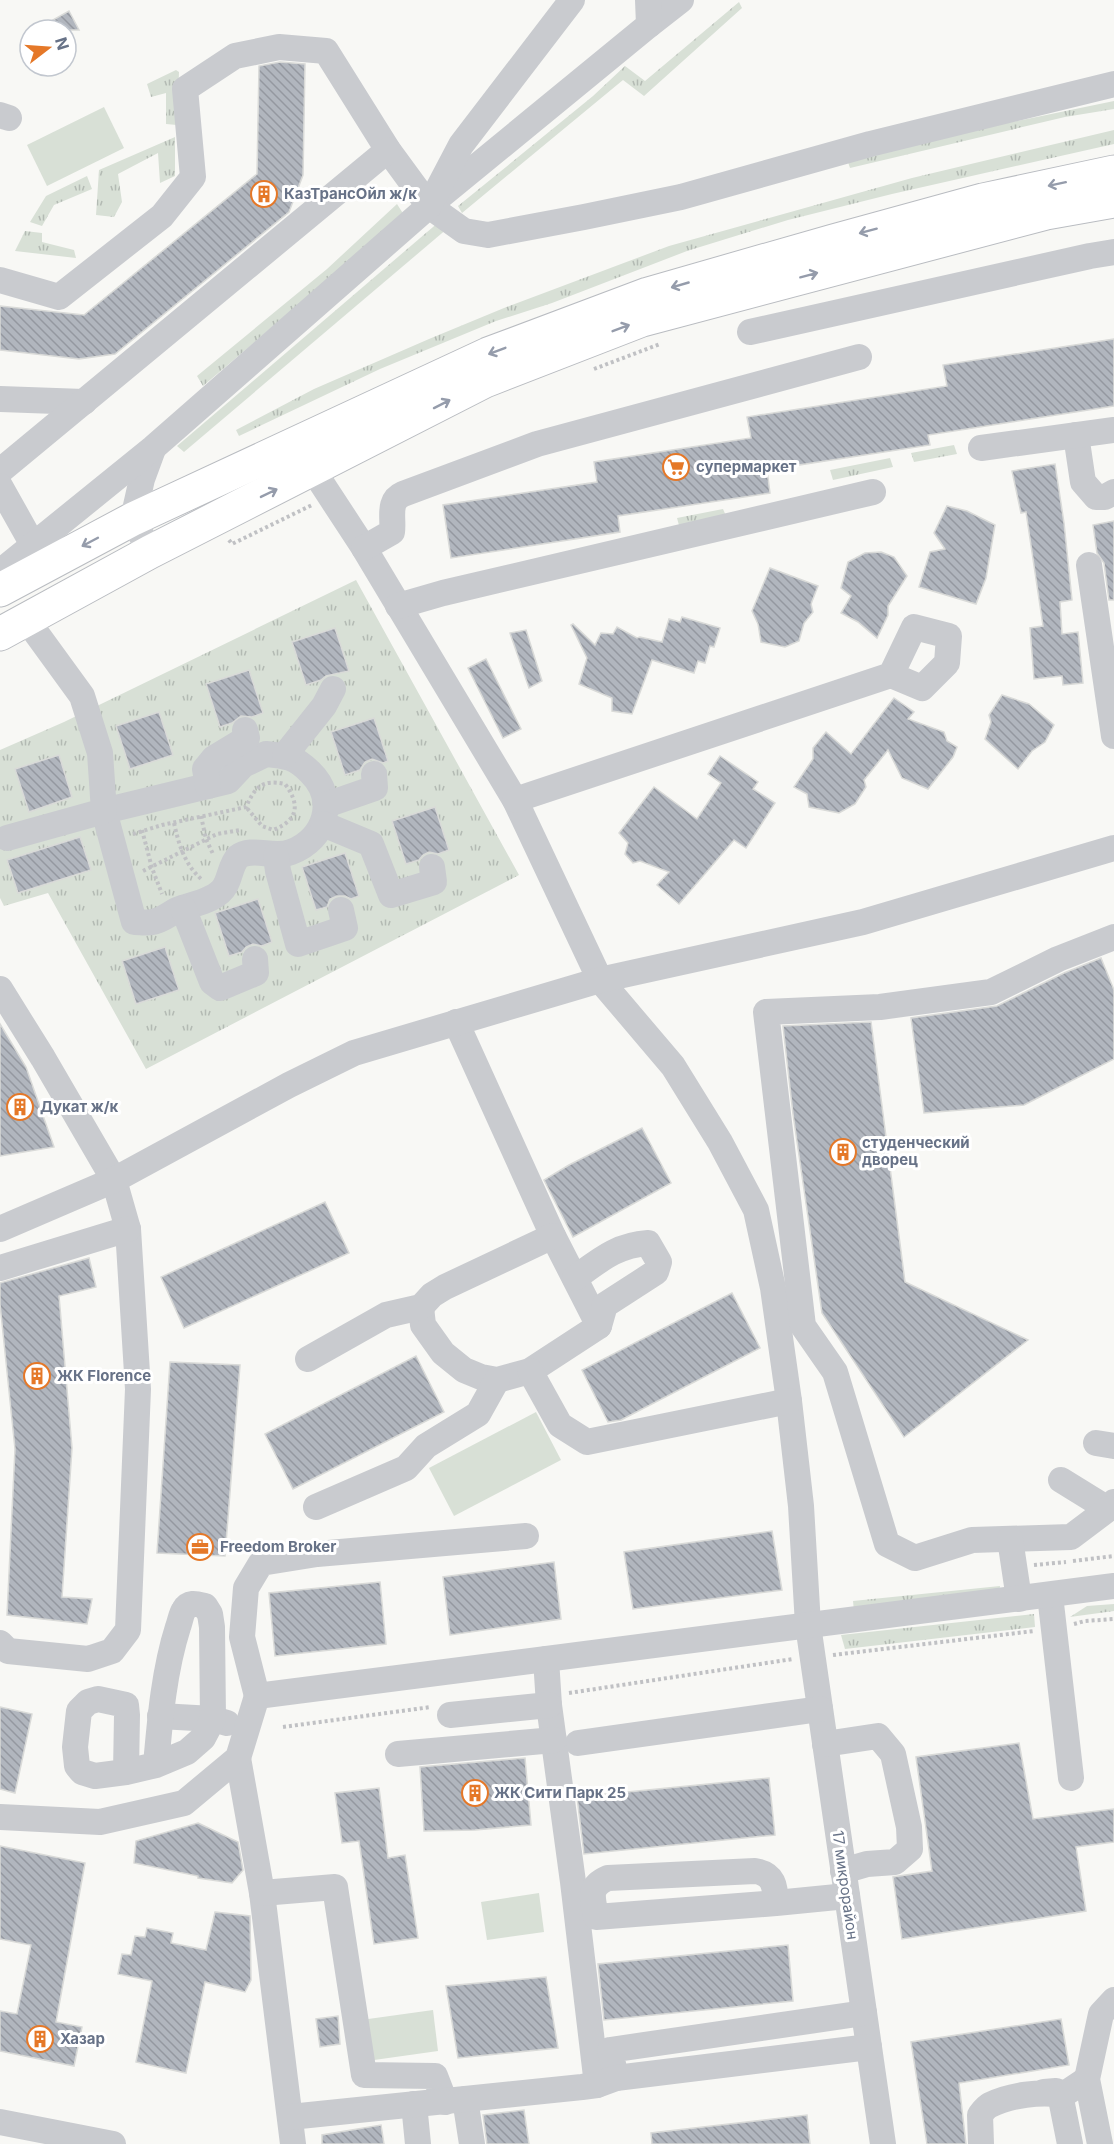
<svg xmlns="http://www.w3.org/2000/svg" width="1114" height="2144" viewBox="0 0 1114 2144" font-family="Inter,sans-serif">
<defs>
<pattern id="grass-tufts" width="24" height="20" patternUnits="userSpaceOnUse" patternTransform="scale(1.5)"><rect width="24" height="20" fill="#d8e0d6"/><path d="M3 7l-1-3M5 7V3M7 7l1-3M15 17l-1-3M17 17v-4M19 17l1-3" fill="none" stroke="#b3bab3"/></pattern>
<pattern id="building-back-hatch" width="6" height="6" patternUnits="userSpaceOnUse" patternTransform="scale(1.5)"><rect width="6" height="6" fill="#b1b6be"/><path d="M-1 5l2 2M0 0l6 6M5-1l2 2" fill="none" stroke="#9498a0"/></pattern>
</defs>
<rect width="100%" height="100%" fill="#f8f8f5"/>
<g fill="url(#grass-tufts)">
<polygon points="739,2 742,8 644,96 623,80 462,213 458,206 593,96 625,66 645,81"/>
<polygon points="176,70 179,72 177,125 166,124 166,93 151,97 147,84"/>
<polygon points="1114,101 1114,109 1065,117 850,168 848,162 968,131"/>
<polygon points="1114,130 1114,144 892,194 788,220 687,251 552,303 496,321 380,369 239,436 236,430 314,389 429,339 504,308 669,246 912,178"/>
<polygon points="175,137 175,176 160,183 158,153 118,174 122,202 114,217 96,215 99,170"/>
<polygon points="87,176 92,189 54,205 42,226 30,222 46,196"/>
<polygon points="397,204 404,215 203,386 197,376 327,269"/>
<polygon points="440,221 448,228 184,452 177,446"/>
<polygon points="25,231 42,233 42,242 74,250 76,258 15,251"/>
<polygon points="954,445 957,454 914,462 911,453"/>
<polygon points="890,458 893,467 833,480 830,470"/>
<polygon points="723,509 727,518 680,529 677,518"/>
<polygon points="356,580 519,875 146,1069 48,893 4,906 0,898 0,750 64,722"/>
<polygon points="1000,1586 999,1593 854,1611 853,1601"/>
<polygon points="1114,1604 1114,1611 1070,1617 1087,1606"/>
<polygon points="1034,1614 1035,1627 845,1649 841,1635"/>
</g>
<g fill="#d8e0d6">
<polygon points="104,107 124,148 47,186 27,145"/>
<polygon points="536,1412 561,1460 454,1516 429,1468"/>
<polygon points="539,1893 544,1932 487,1940 481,1902"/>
<polygon points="433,2010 438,2051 367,2061 361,2020"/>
</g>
<g fill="url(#building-back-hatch)" stroke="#d9dad8" stroke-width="1.5">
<polygon points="69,11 79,30 35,30"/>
<polygon points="280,62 305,64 303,175 289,212 115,354 79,359 0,350 0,306 84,315 257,174 259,66"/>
<polygon points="1114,339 1114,406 928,435 930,445 767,470 770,493 618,516 620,532 451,558 443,505 597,482 594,462 751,438 747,417 947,386 943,365"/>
<polygon points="1055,464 1064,523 1072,600 1060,602 1062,634 1078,632 1083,683 1063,685 1062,676 1034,679 1030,628 1043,626 1026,512 1021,513 1012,471"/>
<polygon points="947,506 967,511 995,525 986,578 976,604 919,587 930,552 945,549 934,533"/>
<polygon points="1114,521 1114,600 1109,600 1104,563 1097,553 1093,525"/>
<polygon points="881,552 894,557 907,576 888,606 888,615 877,638 858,622 841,613 851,596 841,588 848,562 865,553"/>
<polygon points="770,568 818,586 811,604 813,612 804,623 799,641 785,647 761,642 758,624 752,611"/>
<polygon points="682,617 720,628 714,647 710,646 705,663 698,661 694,673 652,660 632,714 612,711 612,698 579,684 587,658 571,625 573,624 595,645 601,633 613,634 617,627 637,638 640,637 662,642 669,619 680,622"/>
<polygon points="335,628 349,671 326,676 321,680 306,685 292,642"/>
<polygon points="526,630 542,681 529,688 510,633"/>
<polygon points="486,659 521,729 503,738 468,668"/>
<polygon points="249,670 263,713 252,717 241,716 232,723 220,727 206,684"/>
<polygon points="1002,695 1029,704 1054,725 1045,742 1032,751 1018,769 985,739 991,722 989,715"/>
<polygon points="894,698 914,712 908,719 944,732 947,741 957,747 953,757 928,789 902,778 888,750 864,780 866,787 855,804 839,813 809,807 807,794 794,787 813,759 813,748 826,732 851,754"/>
<polygon points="159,712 173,755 130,769 116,726"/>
<polygon points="374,718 388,761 383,763 372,759 365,762 360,770 345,775 331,732"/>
<polygon points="59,755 72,797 29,812 15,769"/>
<polygon points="720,756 758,782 753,789 775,803 746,848 734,840 679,904 657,885 669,872 640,861 633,863 625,854 628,843 619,833 654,787 697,819 721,783 708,774"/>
<polygon points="435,807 449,850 438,854 429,852 423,855 419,860 406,864 392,821"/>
<polygon points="80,837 91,870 18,893 7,860"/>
<polygon points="345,853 359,896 351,899 345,896 337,896 330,899 327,907 316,910 302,867"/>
<polygon points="258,899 272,942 262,946 253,944 246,947 242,952 229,956 215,913"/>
<polygon points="165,947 179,990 136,1004 122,961"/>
<polygon points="1101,958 1114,990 1114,1059 1024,1105 924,1113 911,1018 997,1006 1064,973"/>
<polygon points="871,1022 905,1282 1028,1340 904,1437 822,1313 793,1114 783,1026"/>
<polygon points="0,1024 26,1067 54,1147 0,1156"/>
<polygon points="642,1128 671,1183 573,1237 544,1180 569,1165"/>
<polygon points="325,1202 349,1253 184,1328 161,1277"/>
<polygon points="89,1258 96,1287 59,1296 72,1448 62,1597 92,1599 87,1624 7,1615 15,1449 0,1304 0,1283"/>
<polygon points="732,1293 760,1348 621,1420 608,1422 582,1370"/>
<polygon points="416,1356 444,1412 293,1489 265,1434"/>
<polygon points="170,1362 240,1365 225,1556 157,1553"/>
<polygon points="772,1531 782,1590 633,1609 624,1552"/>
<polygon points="554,1562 561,1619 450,1635 443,1577"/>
<polygon points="380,1582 386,1644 275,1656 269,1593"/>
<polygon points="0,1707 32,1714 15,1793 0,1789"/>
<polygon points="1019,1743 1033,1819 1114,1809 1114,1842 1076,1847 1086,1911 902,1939 893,1877 932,1871 916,1757"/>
<polygon points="525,1758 531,1825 475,1830 424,1831 420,1767"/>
<polygon points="769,1778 775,1835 584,1854 577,1797"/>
<polygon points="379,1788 388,1858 405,1855 418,1938 374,1944 359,1841 342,1843 335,1793"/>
<polygon points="198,1823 238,1842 243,1870 232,1883 198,1878 198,1876 134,1863 136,1841"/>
<polygon points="0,1846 85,1863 56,2022 82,2027 74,2066 0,2051 0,2011 17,2014 31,1945 0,1939"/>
<polygon points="215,1912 250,1916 251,1980 245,1992 205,1982 186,2073 136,2062 152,1981 118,1974 122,1954 131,1955 135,1936 145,1937 147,1928 173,1933 171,1943 206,1950"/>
<polygon points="788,1945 793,2001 604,2020 598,1964"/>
<polygon points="546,1977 558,2048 458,2058 446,1986"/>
<polygon points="338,2016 340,2044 320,2047 316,2019"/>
<polygon points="1061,2019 1069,2065 959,2083 966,2144 927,2144 911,2042"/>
<polygon points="524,2110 529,2144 487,2144 483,2115"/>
<polygon points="807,2115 810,2144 652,2144 651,2133"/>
<polygon points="381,2125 384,2144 322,2144 322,2135"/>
</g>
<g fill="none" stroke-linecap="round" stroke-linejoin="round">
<defs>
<g id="major">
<polyline points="0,590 133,519 488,354 648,294 833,241 983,200 1114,172"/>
<polyline points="0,634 150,552 485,381 642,320 1046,213 1114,201"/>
</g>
</defs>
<use href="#major" stroke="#b9bcc1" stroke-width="35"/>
<g stroke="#c0c1c4" stroke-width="4" stroke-dasharray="3 3" stroke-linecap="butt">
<polyline points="594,369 660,344"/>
<polyline points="229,540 232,544 312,505"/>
<polyline points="201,816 206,839 213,854"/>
<path d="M174 823C179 845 184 863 201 879"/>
<polyline points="142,830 152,868 162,894"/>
<path d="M133 834 162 825 246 807C255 787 262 779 285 784 300 804 299 820 273 830L262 826 246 807"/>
<polyline points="143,871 217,834 240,830"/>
<polyline points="1073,1561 1114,1556"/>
<polyline points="1034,1565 1066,1562"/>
<polyline points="1074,1624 1085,1621 1114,1619"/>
<polyline points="833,1655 1034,1631"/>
<polyline points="569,1693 793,1659"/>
<polyline points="283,1727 431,1707"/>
</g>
<g stroke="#c9cbcf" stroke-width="26">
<polyline points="649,25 681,0"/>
<polyline points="0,115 9,118"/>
<polyline points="438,198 649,25 648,0"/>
<polyline points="0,280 59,297 162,216 193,177 185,89 235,56 279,47 326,51 388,150 429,206 464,231 488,235 584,217 681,197 870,144 1114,84"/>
<polyline points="750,332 1090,256 1114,252"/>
<polyline points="0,399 84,402"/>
<polyline points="1076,435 1083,482 1096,497 1105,497 1114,492"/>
<polyline points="981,448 1114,430"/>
<polyline points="305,453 313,470 364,548 515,800 600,980 673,1066 720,1142 756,1210 773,1288 789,1401 801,1506 808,1625 883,2144"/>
<polyline points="0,471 388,150"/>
<polyline points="0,486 33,545"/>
<path d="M364 548 392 532C394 518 387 501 403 494L537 444 859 357"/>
<polyline points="150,552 133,519 142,479 153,449"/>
<polyline points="1089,565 1114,736"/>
<polyline points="0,572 153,448 429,206 461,145 572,0"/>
<polyline points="398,606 443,593 873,492"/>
<path d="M266 754C287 756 295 757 310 772 338 799 326 839 291 852 273 859 252 846 238 857 231 864 230 878 225 886 217 901 191 904 177 910 169 914 161 921 152 922 147 923 140 922 134 922L104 811 228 781 243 765Z"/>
<polyline points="285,755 324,706 333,689"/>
<polyline points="208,786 205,769 214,758 247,738 245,730"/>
<polyline points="515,800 891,675 922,688 947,663 949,636 914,627 891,675"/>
<polyline points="326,805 375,788 374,774"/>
<polyline points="323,824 371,844 391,895 434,882 432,867"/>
<polyline points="7,838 104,811 100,753 82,696 26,619"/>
<polyline points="276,856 278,871 298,944 345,928 341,910"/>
<polyline points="183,908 212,982 220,988 256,973 255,959"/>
<polyline points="0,989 43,1058 114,1180 128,1229 138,1389 128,1630 112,1651 88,1659 8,1651 0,1643"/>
<polyline points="456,1022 553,1236 599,1326"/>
<polyline points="0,1229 114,1180 289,1085 354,1053 600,980 863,922 1114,848"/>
<polyline points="0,1268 128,1229"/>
<path d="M421 1307 423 1325 443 1353 464 1370 481 1377 497 1380 530 1371 599 1326 605 1305 656 1272 659 1262 648 1243C617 1245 600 1260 575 1278"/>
<polyline points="308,1359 386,1315 421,1307 432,1295 445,1287 553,1236"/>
<polyline points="530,1371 560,1425 587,1442 789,1401"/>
<polyline points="1096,1443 1114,1446"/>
<polyline points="1061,1480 1108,1509 1114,1502"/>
<polyline points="316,1507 406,1468 426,1446 478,1414 497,1380"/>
<polyline points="1108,1509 1071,1537 972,1540 915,1558 887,1544 835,1372 803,1326 766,1012 880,1007 991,992 1058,959 1114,937"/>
<polyline points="1010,1539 1019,1599"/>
<polyline points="1050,1595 1071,1778"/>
<polyline points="546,1659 549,1705 573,1882 597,2085"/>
<polyline points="257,1696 242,1637 246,1588 261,1563 317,1554 526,1536"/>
<polyline points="450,1715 549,1705"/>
<polyline points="160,1716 213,1719 227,1723"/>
<polyline points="578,1743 820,1709"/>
<polyline points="825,1744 878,1736 893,1754 909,1827 910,1849 895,1862 867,1864 843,1871"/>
<polyline points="398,1754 554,1740"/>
<polyline points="238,1758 262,1893 293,2144"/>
<path d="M126 1772 127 1715 126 1705 98 1699 88 1702 79 1711 75 1747 77 1766 82 1772 95 1776 126 1772 156 1765 187 1752 203 1738 213 1719 212 1627 210 1614 205 1606C197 1604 189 1601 184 1610 181 1614 180 1622 178 1627 164 1671 160 1719 156 1765"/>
<polyline points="0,1817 100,1822 184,1803 238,1758 257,1696 1114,1586"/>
<polyline points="262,1893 335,1887 364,2075 435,2076 445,2102"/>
<path d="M776 1903 596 1917C593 1898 587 1887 608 1878L755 1871C774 1874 775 1886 776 1903L847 1896"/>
<polyline points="616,2078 610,2050 864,2013"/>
<polyline points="1044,2092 1056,2091 1061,2099 1070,2144"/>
<polyline points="465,2099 472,2144"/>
<polyline points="414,2104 418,2144"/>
<polyline points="290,2117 582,2087 597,2085 616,2078 869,2047"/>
<polyline points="0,2122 113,2144"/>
<path d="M981 2144 980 2115C983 2111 986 2107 990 2105 1010 2095 1041 2091 1063 2095L1087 2079"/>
<polyline points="1100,2144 1087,2079 1101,2014 1114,2000"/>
</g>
<use href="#major" stroke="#fff" stroke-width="33"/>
</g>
<defs><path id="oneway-shaft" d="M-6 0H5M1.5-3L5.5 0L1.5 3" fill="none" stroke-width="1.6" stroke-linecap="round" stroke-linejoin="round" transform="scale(1.5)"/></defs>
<g stroke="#959cab">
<use href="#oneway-shaft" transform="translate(1057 184) rotate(168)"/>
<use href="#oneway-shaft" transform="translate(868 231) rotate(165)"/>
<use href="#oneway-shaft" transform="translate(809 275) rotate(-15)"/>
<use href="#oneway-shaft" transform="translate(680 285) rotate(164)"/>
<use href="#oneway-shaft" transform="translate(621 328) rotate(-21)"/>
<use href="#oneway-shaft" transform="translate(497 351) rotate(159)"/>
<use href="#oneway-shaft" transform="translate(442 404) rotate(-27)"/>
<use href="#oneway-shaft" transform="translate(269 493) rotate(-26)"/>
<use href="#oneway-shaft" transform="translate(90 542) rotate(152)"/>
</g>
<defs>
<symbol id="building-ring" viewBox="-11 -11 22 22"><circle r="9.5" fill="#fff" stroke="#e57828" stroke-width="1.5"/><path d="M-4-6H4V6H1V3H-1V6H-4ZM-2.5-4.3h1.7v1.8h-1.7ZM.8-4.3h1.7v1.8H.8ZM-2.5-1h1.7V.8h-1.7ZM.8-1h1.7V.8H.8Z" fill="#e57828"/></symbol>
<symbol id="supermarket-ring" viewBox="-11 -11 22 22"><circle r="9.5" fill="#fff" stroke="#e57828" stroke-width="1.5"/><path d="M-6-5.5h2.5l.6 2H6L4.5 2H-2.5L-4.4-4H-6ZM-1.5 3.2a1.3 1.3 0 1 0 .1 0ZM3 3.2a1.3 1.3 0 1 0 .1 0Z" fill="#e57828"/></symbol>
<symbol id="office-ring" viewBox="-11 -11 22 22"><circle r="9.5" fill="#fff" stroke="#e57828" stroke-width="1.5"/><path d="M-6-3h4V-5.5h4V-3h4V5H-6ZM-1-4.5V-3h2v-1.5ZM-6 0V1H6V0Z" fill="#e57828"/></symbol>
</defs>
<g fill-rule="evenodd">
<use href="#building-ring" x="249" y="179" width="30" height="30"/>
<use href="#supermarket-ring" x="661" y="452" width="30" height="30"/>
<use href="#building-ring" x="5" y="1092" width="30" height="30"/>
<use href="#building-ring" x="828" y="1137" width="30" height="30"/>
<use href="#building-ring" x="22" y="1361" width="30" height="30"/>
<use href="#office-ring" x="185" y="1532" width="30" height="30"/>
<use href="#building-ring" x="460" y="1778" width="30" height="30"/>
<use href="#building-ring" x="25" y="2024" width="30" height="30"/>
</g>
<g text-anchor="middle" stroke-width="6" stroke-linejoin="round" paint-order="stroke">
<g font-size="15" font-weight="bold" fill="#677287" stroke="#fff" text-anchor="start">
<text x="284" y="199">КазТрансОйл ж/к</text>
<text x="696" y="472">супермаркет</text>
<text x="40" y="1112">Дукат ж/к</text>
<text x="862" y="1148">студенческий<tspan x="862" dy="17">дворец</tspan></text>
<text x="57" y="1381">ЖК Florence</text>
<text x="220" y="1552">Freedom Broker</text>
<text x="494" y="1798">ЖК Сити Парк 25</text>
<text x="60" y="2044">Хазар</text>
</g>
<g font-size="15" fill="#677287" stroke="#fff">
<text transform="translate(845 1885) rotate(82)" y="5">17 микрорайон</text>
</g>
</g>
<g transform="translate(48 48) rotate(73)"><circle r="28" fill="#ffffff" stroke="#c2c7cf" stroke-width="1.5"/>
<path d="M0-4.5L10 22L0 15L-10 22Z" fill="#e57828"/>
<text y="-9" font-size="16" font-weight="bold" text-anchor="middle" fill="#677287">N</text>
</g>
</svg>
